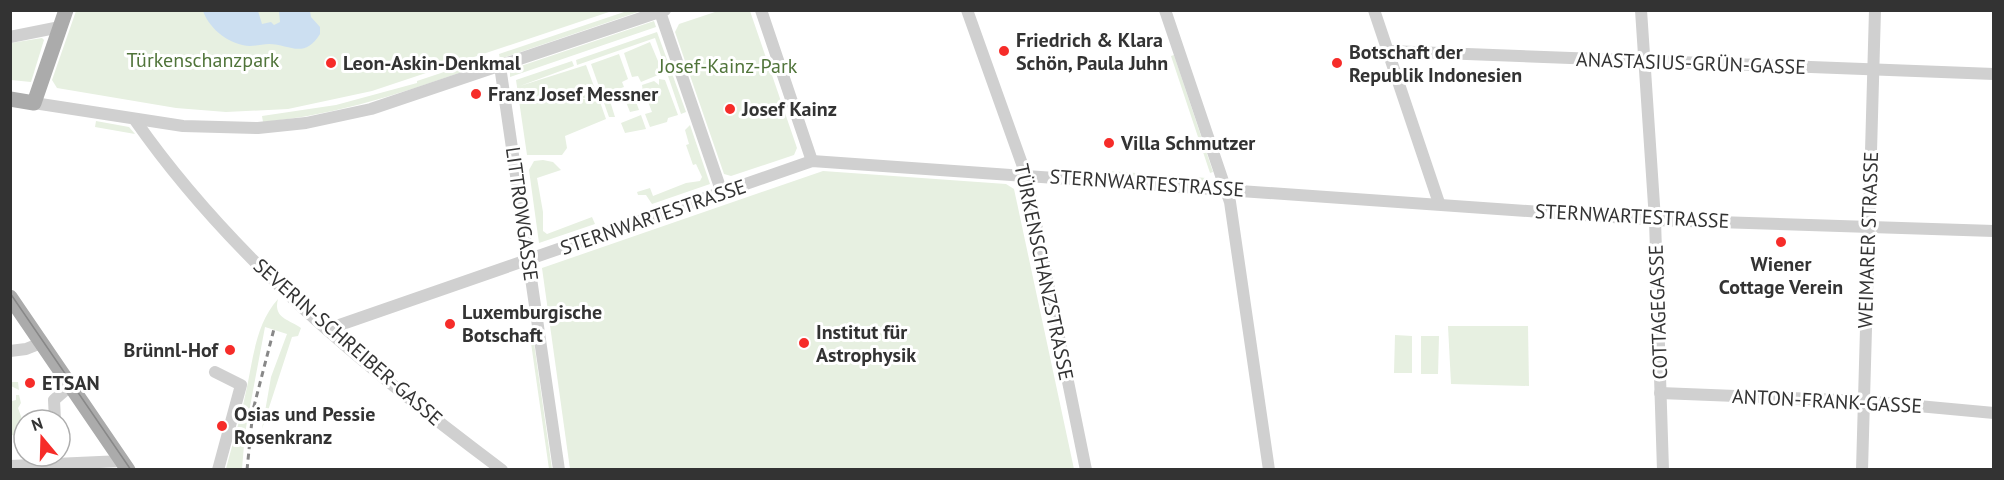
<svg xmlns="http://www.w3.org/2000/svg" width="2004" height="480" viewBox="0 0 2004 480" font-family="'PT Sans',sans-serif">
<rect width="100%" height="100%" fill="#fff"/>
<g fill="#e7f0e1">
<polygon points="76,11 612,11 372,91 288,109 226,112 176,108 57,88 52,80"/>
<polygon points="627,11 641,11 500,59 499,54"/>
<polygon points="718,11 750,11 797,148 794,155 731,176 724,174 675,32 679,24"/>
<polygon points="654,21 656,27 510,77 510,72 515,68"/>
<polygon points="657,32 686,112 681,114 655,38 577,65 576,60"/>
<polygon points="42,38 44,40 31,82 11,80 11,43"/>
<polygon points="650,42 663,73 641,82 638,76 632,77 624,53"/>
<polygon points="619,54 628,79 622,82 624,87 602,95 591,64"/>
<polygon points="1174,55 1213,172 1210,173 1171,56"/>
<path d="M477 61 479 66C408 91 339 115 263 122L262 116 336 105 417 83V81Z"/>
<polygon points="572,61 574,66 520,86 586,65 598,97 570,99 599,99 606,119 565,136 567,148 562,155 527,155 516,80"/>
<polygon points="659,79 665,80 678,115 668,118 667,122 650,127 645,114 652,112 647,99 641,100 638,94 643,92 642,85 654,81 659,85"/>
<polygon points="625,91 628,97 634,96 639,110 630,112 624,97 610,101 615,117 609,117 603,100"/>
<polygon points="641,115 646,129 625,133 621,123"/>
<polygon points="96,121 129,127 135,134 95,127"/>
<polygon points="690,125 710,184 652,204 646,195 638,195 637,192 650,188 653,196 686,183 700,181 702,177 696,164 693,165 686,145 689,144 685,130"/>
<polygon points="543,160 553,162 561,170 537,178 543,212 543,231 547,234 592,217 595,224 539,243 529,170 534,161"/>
<polygon points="823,171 1006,184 1014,189 1074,469 570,469 542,268"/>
<polygon points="1108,171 1207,178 1207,181 1108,174"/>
<path d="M278 299C273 318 288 319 301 328L298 336 292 337 262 429 271 377 287 334 265 327 245 433 242 469H226C232 445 240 421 245 396 253 363 254 326 278 299Z"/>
<polygon points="1448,326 1528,326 1529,386 1451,384"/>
<polygon points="529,329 532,329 552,469 549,469"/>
<polygon points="1395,335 1412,336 1412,373 1394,373"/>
<polygon points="1421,336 1439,336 1438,374 1421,374"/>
<polygon points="11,382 18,382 19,390 11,386 12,401 16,400 16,395 19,395 21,403 18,408 22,419 20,432 23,436 11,435"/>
</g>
<path fill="#ccdff1" d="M203 11H258L262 24 271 22 274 25 280 22 279 11H310L311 17 320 27V34C304 60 289 44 269 44 263 44 256 46 250 46 230 45 210 30 203 11Z"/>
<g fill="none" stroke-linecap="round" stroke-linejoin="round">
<g stroke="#d0d0d0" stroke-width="12">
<polyline points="761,10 812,161"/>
<polyline points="967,10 1026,175 1086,470"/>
<polyline points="1165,10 1230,202 1269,470"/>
<polyline points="1374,10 1439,203"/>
<polyline points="1641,10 1655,220 1663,470"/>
<polyline points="660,12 722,193"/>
<polyline points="10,37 60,27"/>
<polyline points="1388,51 1994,74"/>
<polyline points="500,66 559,470"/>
<polyline points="34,103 183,126 258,128 306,123 371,109 665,10"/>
<path d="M135 120C232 259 367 369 502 470"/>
<polyline points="328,329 812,161 1655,220 1994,231"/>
<polyline points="10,351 26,349 41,343"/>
<polyline points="215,372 241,385 218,470"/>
<polyline points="1660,393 1864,401 1994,413"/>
<polyline points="55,420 54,400 71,385"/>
<polyline points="10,466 122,461"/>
<polyline points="1862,470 1875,10"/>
</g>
<g stroke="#ababab" stroke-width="15">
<polyline points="10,99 34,103 66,10"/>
<polyline points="10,297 128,470"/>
</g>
<polyline stroke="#888" stroke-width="1.5" points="10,293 131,470"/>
<polyline stroke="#888" stroke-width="3" stroke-dasharray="6 4.5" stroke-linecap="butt" points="247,470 253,410 274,329"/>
</g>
<g fill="#f62c29" stroke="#fff" stroke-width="2">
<circle cx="1004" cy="51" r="6"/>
<circle cx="331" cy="63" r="6"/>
<circle cx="1337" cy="63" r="6"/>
<circle cx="476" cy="94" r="6"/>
<circle cx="730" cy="109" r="6"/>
<circle cx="1109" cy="143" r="6"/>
<circle cx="1781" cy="242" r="6"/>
<circle cx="450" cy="324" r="6"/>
<circle cx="804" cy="343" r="6"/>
<circle cx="230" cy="350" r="6"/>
<circle cx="30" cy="383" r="6"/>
<circle cx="222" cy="426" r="6"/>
</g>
<g text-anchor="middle" stroke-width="6" stroke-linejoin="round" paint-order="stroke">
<g font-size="20" font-weight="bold" fill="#333" stroke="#fff" text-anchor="start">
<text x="1016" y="47">Friedrich &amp; Klara<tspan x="1016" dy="23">Schön, Paula Juhn</tspan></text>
<text x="1349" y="59">Botschaft der<tspan x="1349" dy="23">Republik Indonesien</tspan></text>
<text x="343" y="70">Leon-Askin-Denkmal</text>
<text x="488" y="101">Franz Josef Messner</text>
<text x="742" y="116">Josef Kainz</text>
<text x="1121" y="150">Villa Schmutzer</text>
<text x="1781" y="271" text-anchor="middle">Wiener<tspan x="1781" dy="23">Cottage Verein</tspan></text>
<text x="462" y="319">Luxemburgische<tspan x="462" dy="23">Botschaft</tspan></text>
<text x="816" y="339">Institut für<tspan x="816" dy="23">Astrophysik</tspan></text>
<text x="218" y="357" text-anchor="end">Brünnl-Hof</text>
<text x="42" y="390">ETSAN</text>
<text x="234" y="421">Osias und Pessie<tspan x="234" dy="23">Rosenkranz</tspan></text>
</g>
<g font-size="20" fill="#50743a" stroke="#fff">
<text x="203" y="67">Türkenschanzpark</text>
<text x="728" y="73">Josef-Kainz-Park</text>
</g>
<g font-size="20" fill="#333" stroke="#fff">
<text transform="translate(1691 63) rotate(2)" y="7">ANASTASIUS-GRÜN-GASSE</text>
<text transform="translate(1147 183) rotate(4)" y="7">STERNWARTESTRASSE</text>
<text transform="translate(522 214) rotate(82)" y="7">LITTROWGASSE</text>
<text transform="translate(1632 216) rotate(3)" y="7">STERNWARTESTRASSE</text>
<text transform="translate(653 217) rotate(-19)" y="7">STERNWARTESTRASSE</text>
<text transform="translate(1868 240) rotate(-88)" y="7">WEIMARER STRASSE</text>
<text transform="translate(1044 272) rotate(78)" y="7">TÜRKENSCHANZSTRASSE</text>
<text transform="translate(1658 312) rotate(-92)" y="7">COTTAGEGASSE</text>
<text transform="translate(348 342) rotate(41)" y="7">SEVERIN-SCHREIBER-GASSE</text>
<text transform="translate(1827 401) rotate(3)" y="7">ANTON-FRANK-GASSE</text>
</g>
</g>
<rect width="2004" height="480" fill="none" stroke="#333333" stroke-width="24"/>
<g transform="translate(42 438) rotate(341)"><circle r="28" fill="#ffffff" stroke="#adadad" stroke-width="1.5"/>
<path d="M0-4.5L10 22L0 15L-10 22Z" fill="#f62c29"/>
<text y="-9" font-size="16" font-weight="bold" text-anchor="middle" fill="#333333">N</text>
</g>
</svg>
